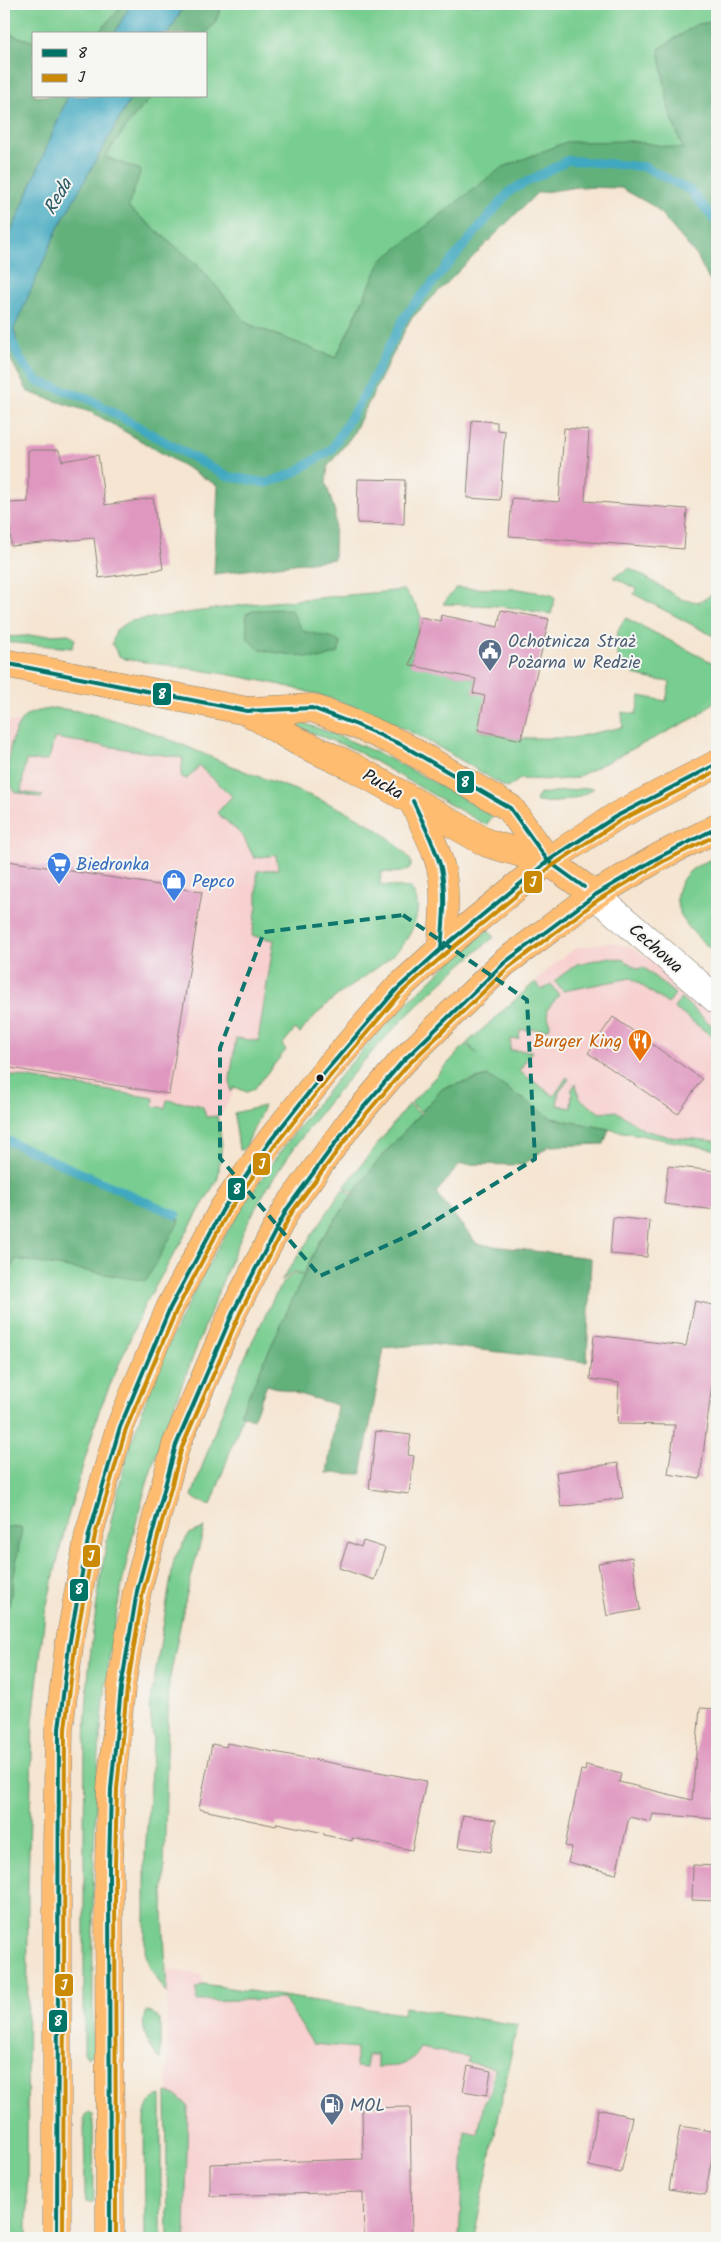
<svg xmlns="http://www.w3.org/2000/svg" width="721" height="2242" viewBox="0 0 721 2242" font-family="Kalam,sans-serif">
<rect width="100%" height="100%" fill="#f6f6f2"/>
<filter id="ink" filterUnits="userSpaceOnUse"><feTurbulence type="fractalNoise" baseFrequency=".02" numOctaves="2"/><feDisplacementMap in="SourceGraphic" scale="10" xChannelSelector="R" yChannelSelector="G"/><feConvolveMatrix kernelMatrix="1 2 1 2 8 2 1 2 1" color-interpolation-filters="sRGB"/></filter>
<filter id="wash" filterUnits="userSpaceOnUse"><feTurbulence type="fractalNoise" baseFrequency=".0096" numOctaves="4" result="noise"/><feDisplacementMap in="SourceGraphic" scale="20" xChannelSelector="R" yChannelSelector="G"/><feGaussianBlur stdDeviation="1.12" result="paint"/><feColorMatrix in="noise" values="0 0 0 0 0 0 0 0 0 0 0 0 0 0 0 0 0 1.4 0 .05"/><feComposite in="paint" operator="in"/></filter>
<g filter="url(#wash)">
<rect width="100%" height="100%" fill="#f5e5d1"/>
<g fill="#f7d0cf">
<polygon points="4,720 196,758 334,824 268,1027 205,1145 4,1119"/>
<polygon points="610,942 629,947 647,957 717,1017 717,1150 551,1118 488,1076 516,1026 542,990 535,982 554,964 576,948"/>
<polygon points="167,1969 202,1975 203,1984 403,2014 404,2007 517,2025 474,2238 168,2238"/>
</g>
<g fill="#78cd90" stroke="#4a7456">
<polygon points="4,4 124,4 97,34 34,34 34,42 4,32"/>
<polygon points="223,4 717,4 717,22 697,24 669,110 684,150 631,141 381,261 336,358 248,324 197,264 127,207 105,157 129,123 152,96 206,96 205,34 215,22"/>
<polygon points="630,568 683,600 700,602 717,591 717,638 634,594 637,589 613,577"/>
<polygon points="456,588 519,589 552,595 555,599 551,614 500,606 443,604"/>
<path d="M404 590 416 605 421 617 410 664 476 679 473 693 487 696 478 730 522 740 523 738H571L623 727 622 712 636 714 640 696 666 701 670 682C658 680 643 679 632 673 612 661 611 633 626 618L717 665V699L698 716 575 778 557 780 520 779 507 788C454 756 401 722 341 702 271 678 198 670 125 659L119 656 112 644 116 630 130 621 251 604Z"/>
<polygon points="69,634 75,639 72,648 4,642 4,637"/>
<path d="M54 708C118 713 190 749 249 773 299 792 380 816 411 861V867C402 875 392 872 381 872L380 885 410 888C426 904 413 934 399 949 383 966 357 981 338 995 324 1006 311 1019 300 1033L295 1029 282 1045 286 1050 254 1089 247 1092 235 1087 231 1092 230 1079 236 1038 258 1041 274 940 252 936 257 906V871L278 869 276 855 254 858 243 836 217 813 232 796 199 766 187 779 183 778 181 775 183 758 54 738C48 764 52 762 26 760L21 792 43 795 41 798 15 792C1 778 10 726 27 715 34 711 46 710 54 708Z"/>
<path d="M297 721C371 745 426 777 493 816L486 825 353 749 295 726Z"/>
<path d="M586 788H594C576 800 559 804 537 802L536 800 540 794Z"/>
<path d="M717 856V954C695 936 659 906 687 874 694 866 708 861 717 856Z"/>
<path d="M488 929 494 937C410 1006 333 1087 273 1179 241 1227 222 1283 201 1336 187 1373 172 1409 159 1446 129 1534 111 1627 102 1719 91 1830 93 1942 93 2054L87 2057 84 2053C84 1980 84 1907 84 1834 85 1775 84 1717 90 1658 97 1595 107 1528 124 1467 185 1255 321 1070 488 929Z"/>
<polygon points="609,957 624,960 638,969 643,967 675,994 668,1004 631,978 563,991 554,981 577,964"/>
<polygon points="535,982 542,990 551,984 559,995 547,1010 550,1025 549,1029 520,1030 519,1039 511,1039 510,1050 532,1051 519,1071 554,1096 567,1077 569,1079 559,1092 557,1105 571,1108 572,1089 576,1083 579,1098 600,1113 616,1111 644,1130 670,1137 717,1141 717,1150 551,1118 488,1076 444,1088 421,1112 411,1103 466,1044 477,1054 467,1043"/>
<polygon points="681,998 717,1030 717,1040 674,1008"/>
<polygon points="4,1074 154,1098 153,1106 165,1108 167,1100 199,1105 203,1107 206,1117 217,1116 222,1144 218,1178 144,1306 99,1411 67,1520 45,1613 33,1721 28,1883 27,2238 4,2238 4,1943 8,1935 4,1855 4,1610 9,1605 21,1528 4,1527 4,1282 15,1259 180,1220 175,1217 177,1213 4,1136"/>
<polygon points="409,1104 420,1114 377,1162 354,1193 344,1187"/>
<polygon points="264,1106 246,1146 242,1150 239,1149 234,1113"/>
<polygon points="343,1189 353,1195 319,1242 304,1274 293,1272 281,1281"/>
<path d="M293 1274 304 1275 240 1414 243 1415 211 1505 198 1501 192 1496C213 1435 234 1375 264 1318 272 1302 278 1284 293 1274Z"/>
<polygon points="204,1528 185,1601 169,1682 163,1912 167,1994 150,1968 145,1951 145,1855 153,1740 150,1707 174,1559 189,1534"/>
<path d="M203 1984 403 2014 404 2007 517 2025 474 2238H459L465 2131 478 2134 484 2103 491 2091 495 2068 467 2062 468 2057 420 2048C408 2068 399 2066 377 2067V2055H366V2068L356 2067V2048L313 2044 284 1999 197 2001 196 1989H194Z"/>
<path d="M146 2011 154 2014 160 2020V2060C150 2048 138 2028 146 2011Z"/>
<polygon points="166,2093 176,2095 188,2106 185,2238 168,2238"/>
<path d="M161 2096V2238H145L144 2119C146 2107 148 2099 161 2096Z"/>
<polygon points="90,2112 93,2115 94,2201 90,2203 86,2202 85,2194 84,2120 86,2115"/>
</g>
<g fill="#62b07a" stroke="#3f664b">
<polygon points="124,4 131,4 114,34 97,34"/>
<polygon points="185,4 223,4 215,22 205,34 168,34"/>
<polygon points="717,22 717,280 709,280 697,256 655,207 621,188 578,187 537,193 410,320 352,436 328,466 326,483 335,512 334,559 214,574 218,486 93,413 28,392 5,349 4,352 4,338 58,228 132,96 152,96 129,123 105,157 141,170 128,207 197,264 248,324 336,358 381,261 501,168 566,142 631,141 683,149 669,110 659,49 697,24"/>
<polygon points="4,32 34,42 34,96 68,96 16,221 4,246"/>
<polygon points="290,609 303,631 334,638 341,644 338,653 320,659 260,650 248,639 246,614 255,610"/>
<polygon points="488,1076 551,1118 609,1129 604,1144 549,1146 523,1165 460,1164 436,1193 477,1244 591,1258 587,1362 429,1344 384,1348 361,1474 327,1473 337,1405 267,1385 253,1419 240,1414 319,1242 377,1162 443,1088"/>
<polygon points="4,1143 180,1220 146,1281 16,1259 4,1282"/>
<polygon points="4,1527 22,1528 9,1605 4,1610"/>
</g>
<g fill="#40a8c0" stroke="#2e626e">
<polygon points="131,4 185,4 168,34 114,34"/>
<polygon points="68,96 132,96 58,228 14,329 17,340 10,338 4,339 4,246 16,221"/>
</g>
<g fill="none" stroke-linecap="round" stroke-linejoin="round">
<g stroke="#40a8c0" stroke-width="9">
<polyline points="4,322 19,358 37,381 87,398 226,476 267,483 294,473 331,450 366,392 405,316 510,191 568,160 645,167 691,191 717,223"/>
<polyline points="4,1139 176,1215"/>
</g>
</g>
<g id="blocks">
<g fill="#df97bf">
<polygon points="472,420 497,422 497,430 505,431 500,500 467,498"/>
<polygon points="564,428 589,430 585,501 687,509 684,549 509,536 512,498 559,502"/>
<polygon points="28,450 59,450 62,461 98,455 105,505 153,498 163,569 99,578 94,538 11,546 9,503 28,502"/>
<polygon points="358,479 405,480 404,524 357,523"/>
<polygon points="501,610 549,619 521,740 478,730 485,696 473,693 476,679 410,665 421,617 440,621 441,615 498,627"/>
<polygon points="8,861 202,892 169,1094 4,1067 4,890"/>
<polygon points="613,1017 702,1079 678,1114 588,1053"/>
<polygon points="668,1166 717,1171 717,1210 664,1204"/>
<polygon points="613,1217 650,1221 647,1257 610,1254"/>
<polygon points="695,1301 717,1306 717,1377 713,1376 700,1479 668,1474 675,1425 617,1424 619,1383 590,1379 594,1335 686,1346"/>
<polygon points="376,1431 411,1435 408,1455 414,1456 409,1494 369,1489"/>
<polygon points="618,1463 623,1498 561,1507 556,1472"/>
<polygon points="363,1541 385,1548 374,1580 339,1568 348,1542 361,1547"/>
<polygon points="632,1557 640,1610 607,1616 598,1563"/>
<polygon points="700,1708 717,1709 717,1819 653,1814 651,1822 629,1817 616,1874 568,1862 572,1847 565,1846 581,1770 585,1771 586,1765 621,1774 619,1782 692,1800"/>
<polygon points="227,1743 426,1781 412,1850 352,1838 352,1841 324,1835 324,1833 277,1823 276,1826 199,1809 212,1744 226,1747"/>
<polygon points="463,1815 496,1820 491,1852 458,1847"/>
<polygon points="693,1865 717,1866 717,1901 692,1900"/>
<polygon points="468,2066 491,2071 487,2095 463,2091"/>
<polygon points="410,2107 412,2237 364,2238 363,2192 210,2196 210,2164 363,2159 362,2108"/>
<polygon points="598,2109 633,2117 621,2173 589,2166"/>
<polygon points="680,2126 717,2132 705,2195 669,2189"/>
</g>
</g>
</g>
<g filter="url(#ink)">
<use href="#blocks" fill-opacity="0" stroke="#888076" stroke-width="1"/>
<g fill="none" stroke-linecap="round" stroke-linejoin="round">
<defs>
<polyline id="minor" points="595,895 717,1000"/>
<g id="primary">
<polyline points="4,663 247,711 312,708 357,725 402,745 510,808 548,861 595,895"/>
<polyline points="247,711 299,742 353,767 487,843 548,861"/>
<path d="M413 801C424 826 440 853 443 880 446 903 443 926 441 949"/>
<polyline points="57,2238 57,1847 59,1729 69,1646 89,1534 120,1427 170,1308 223,1209 271,1140 326,1071 396,990 441,949 548,861 615,817 717,764"/>
<polyline points="110,2238 109,1865 111,1789 121,1688 137,1591 176,1445 234,1310 287,1209 350,1123 402,1062 504,963 523,949 595,895 659,857 717,828"/>
</g>
</defs>
<use href="#minor" stroke="#888076" stroke-width="29"/>
<use href="#primary" stroke="#888076" stroke-width="29"/>
<use href="#minor" stroke="#fff" stroke-width="28"/>
<use href="#primary" stroke="#fdbc6f" stroke-width="28"/>
<defs>
<g id="bus-1">
<polyline points="4,663 247,711 312,708 357,725 402,745 510,808 548,861 584,887"/>
<path d="M413 801C423 823 435 845 441 868 447 895 443 922 441 949"/>
<polyline points="57,2238 59,1729 69,1646 89,1534 120,1427 170,1308 223,1209 271,1140 326,1071 396,990 441,949 548,861 615,817 717,764"/>
<polyline points="110,2238 109,1865 111,1789 121,1688 137,1591 176,1445 234,1310 287,1209 350,1123 402,1062 504,963 595,895 659,857 717,828"/>
</g>
<g id="bus-2">
<polyline points="63,2238 65,1729 75,1647 95,1535 126,1429 176,1311 228,1212 276,1144 331,1075 400,994 445,954 552,866 618,822 717,771"/>
<polyline points="116,2238 115,1865 117,1789 127,1689 143,1592 182,1447 240,1313 292,1212 355,1127 407,1066 508,968 598,900 662,862 717,835"/>
</g>
</defs>
<use href="#bus-1" stroke="#f6f6f2" stroke-width="8"/>
<use href="#bus-2" stroke="#f6f6f2" stroke-width="8"/>
<use href="#bus-1" stroke="#007367" stroke-width="4"/>
<use href="#bus-2" stroke="#cb8a06" stroke-width="4"/>
</g>
</g>
<path fill="none" stroke="#0f766e" stroke-width="4" stroke-dasharray="10 6" stroke-linejoin="round" d="M403 915 527 1000 535 1159 420 1230 320 1276 220 1158V1048L264 932Z"/>
<defs>
<symbol id="civic-pin" viewBox="-11 -11 22 30"><path d="M0 17L-7.5 6A9.5 9.5 0 1 1 7.5 6Z" fill="#5c6f8a" stroke="#f6f6f2"/><path d="M-.6-6.5H3V-4.5H.6V-3L4-1V1h2V6H-6V1h2V-1L-.6-3ZM-1.2 2.5V6h2.4V2.5Z" fill="#fff"/></symbol>
<symbol id="supermarket-pin" viewBox="-11 -11 22 30"><path d="M0 17L-7.5 6A9.5 9.5 0 1 1 7.5 6Z" fill="#3f7fe0" stroke="#f6f6f2"/><path d="M-6-5.5h2.5l.6 2H6L4.5 2H-2.5L-4.4-4H-6ZM-1.5 3.2a1.3 1.3 0 1 0 .1 0ZM3 3.2a1.3 1.3 0 1 0 .1 0Z" fill="#fff"/></symbol>
<symbol id="shop-pin" viewBox="-11 -11 22 30"><path d="M0 17L-7.5 6A9.5 9.5 0 1 1 7.5 6Z" fill="#3f7fe0" stroke="#f6f6f2"/><path d="M-5-2.5h2.3a2.7 3.5 0 0 1 5.4 0H5L5.5 6h-11ZM-1.5-2.5h3a1.5 2.3 0 0 0-3 0Z" fill="#fff"/></symbol>
<symbol id="restaurant-pin" viewBox="-11 -11 22 30"><path d="M0 17L-7.5 6A9.5 9.5 0 1 1 7.5 6Z" fill="#e8710a" stroke="#f6f6f2"/><path d="M-5-6h1v4h1v-4h1v4h1v-4h1v5L-1.5 .5V6h-2V.5L-5-1ZM5-6V6H3V1.5H1.5Q1.5-4 5-6Z" fill="#fff"/></symbol>
<symbol id="fuel-pin" viewBox="-11 -11 22 30"><path d="M0 17L-7.5 6A9.5 9.5 0 1 1 7.5 6Z" fill="#5c6f8a" stroke="#f6f6f2"/><path d="M-5.5-6h7V0h2V4h1.3V-2.5L3-4.5l.8-.8L6-3V5H2.5V1h-1V6h-7ZM-4.2-4.7v3.2H.2V-4.7Z" fill="#fff"/></symbol>
</defs>
<g fill-rule="evenodd">
<use href="#civic-pin" x="476" y="637" width="28" height="38"/>
<use href="#supermarket-pin" x="45" y="850" width="28" height="38"/>
<use href="#shop-pin" x="160" y="867" width="28" height="38"/>
<use href="#restaurant-pin" x="626" y="1027" width="28" height="38"/>
<use href="#fuel-pin" x="318" y="2091" width="28" height="38"/>
</g>
<circle fill="#1c1c1c" stroke="#f6f6f2" stroke-width="2" cx="320" cy="1078" r="4.5"/>
<g text-anchor="middle" stroke-width="4" stroke-linejoin="round" paint-order="stroke">
<g font-size="18" fill="#4e5e75" stroke="#f6f6f2" text-anchor="start">
<text x="508" y="647">Ochotnicza Straż<tspan x="508" dy="21">Pożarna w Redzie</tspan></text>
<text x="350" y="2111">MOL</text>
</g>
<g font-size="18" fill="#1c1c1c" stroke="#f6f6f2">
<text transform="translate(383 784) rotate(29)" y="6">Pucka</text>
<text transform="translate(656 948) rotate(41)" y="6">Cechowa</text>
</g>
<g font-size="18" fill="#366cbe" stroke="#f6f6f2" text-anchor="start">
<text x="76" y="870">Biedronka</text>
<text x="192" y="887">Pepco</text>
</g>
<g font-size="18" fill="#c56008" stroke="#f6f6f2" text-anchor="end">
<text x="622" y="1047">Burger King</text>
</g>
<g font-size="19" font-style="italic" fill="#2c5b66" stroke="#f6f6f2">
<text transform="translate(57 196) rotate(-60)" y="7">Reda</text>
</g>
</g>
<g stroke="#f6f6f2" stroke-width="2">
<rect x="152" y="682" width="20" height="24" rx="5" fill="#007367"/>
<rect x="456" y="770" width="19" height="24" rx="5" fill="#007367"/>
<rect x="523" y="870" width="20" height="24" rx="5" fill="#cb8a06"/>
<rect x="252" y="1152" width="19" height="24" rx="5" fill="#cb8a06"/>
<rect x="227" y="1177" width="19" height="24" rx="5" fill="#007367"/>
<rect x="82" y="1544" width="19" height="24" rx="5" fill="#cb8a06"/>
<rect x="69" y="1578" width="20" height="24" rx="5" fill="#007367"/>
<rect x="54" y="1973" width="20" height="24" rx="5" fill="#cb8a06"/>
<rect x="48" y="2009" width="20" height="24" rx="5" fill="#007367"/>
</g>
<g font-size="14" text-anchor="middle" font-weight="bold" fill="#fff">
<text x="162" y="699">8</text>
<text x="465" y="787">8</text>
<text x="533" y="887">J</text>
<text x="262" y="1169">J</text>
<text x="237" y="1194">8</text>
<text x="91" y="1561">J</text>
<text x="79" y="1594">8</text>
<text x="64" y="1990">J</text>
<text x="58" y="2026">8</text>
</g>
<rect width="721" height="2242" fill="none" stroke="#f6f6f2" stroke-width="20"/>
<rect x="32" y="32" width="175" height="65" fill="#f6f6f2" stroke="#9f9f9c"/>
<rect x="42" y="49" width="25" height="8" fill="#007367" stroke="#9f9f9c"/>
<text x="78" y="58" font-size="15" fill="#1c1c1c">8</text>
<rect x="42" y="74" width="25" height="8" fill="#cb8a06" stroke="#9f9f9c"/>
<text x="78" y="82" font-size="15" fill="#1c1c1c">J</text>
</svg>
